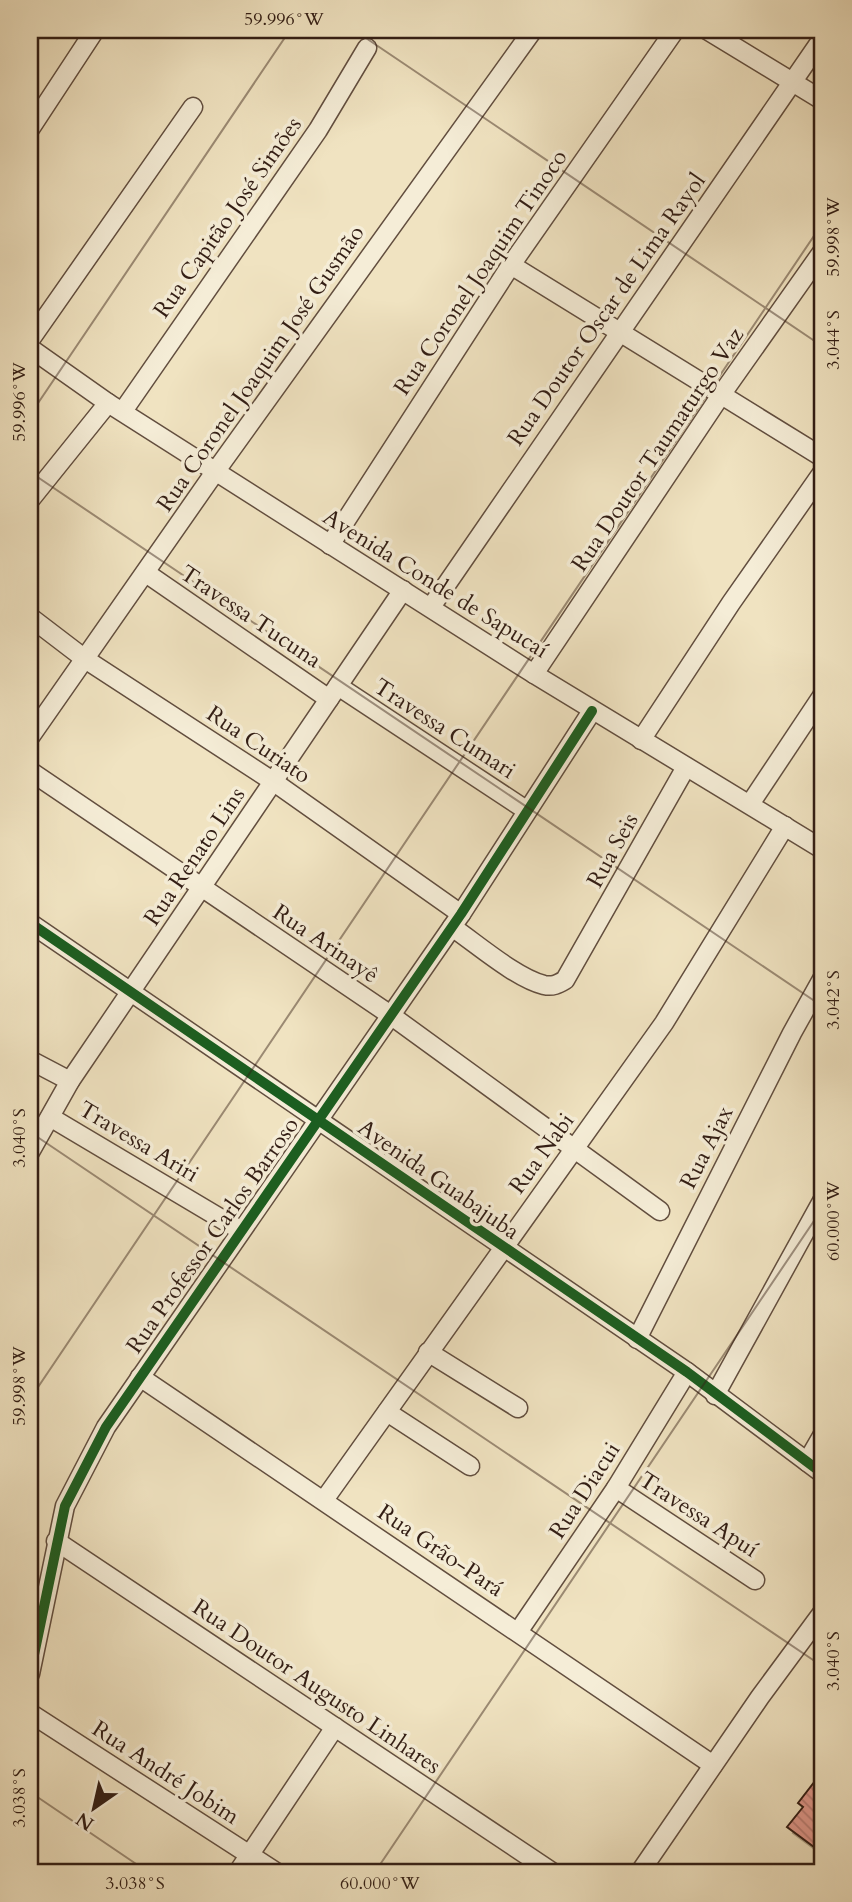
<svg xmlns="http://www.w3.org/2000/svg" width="852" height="1902" viewBox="0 0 852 1902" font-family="Cardo,serif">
<defs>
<pattern id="building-back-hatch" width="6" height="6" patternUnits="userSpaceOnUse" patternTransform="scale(1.75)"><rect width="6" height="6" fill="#e2998e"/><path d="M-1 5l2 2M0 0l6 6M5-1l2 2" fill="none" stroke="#b87c73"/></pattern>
<filter id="shadow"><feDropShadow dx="6" dy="6" stdDeviation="0" flood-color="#0004"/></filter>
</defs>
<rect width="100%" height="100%" fill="#f0e3c1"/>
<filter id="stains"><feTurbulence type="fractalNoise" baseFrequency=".00286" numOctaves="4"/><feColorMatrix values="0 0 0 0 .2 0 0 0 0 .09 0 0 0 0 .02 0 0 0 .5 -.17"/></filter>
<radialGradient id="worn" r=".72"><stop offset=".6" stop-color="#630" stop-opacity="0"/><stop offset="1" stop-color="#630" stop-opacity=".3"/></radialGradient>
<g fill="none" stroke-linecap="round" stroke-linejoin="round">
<polyline stroke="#717d76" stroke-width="5" points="315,30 349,36 364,32"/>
</g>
<polygon fill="url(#building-back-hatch)" stroke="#321d14" stroke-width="2" filter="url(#shadow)" points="822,1772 822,1836 814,1847 787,1827 803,1807 798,1803"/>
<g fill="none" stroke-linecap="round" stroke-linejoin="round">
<defs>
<g id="minor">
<polyline points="707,30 822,100"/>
<polyline points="30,129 95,30"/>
<polyline points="511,265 822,457"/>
<polyline points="30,340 193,107"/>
<polyline points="30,348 108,403 534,674 822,849"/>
<polyline points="123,411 318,130 367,48"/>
<polyline points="30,500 108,403"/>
<polyline points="330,545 511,265 675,30"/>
<polyline points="146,573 329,699"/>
<polyline points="431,607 822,39"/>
<polyline points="30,617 85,659 274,782 461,914"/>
<polyline points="534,674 721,395 822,252"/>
<polyline points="338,686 526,810"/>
<polyline points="30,737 215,472 533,30"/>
<polyline points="641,740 731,603 822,473"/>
<polyline points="30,771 389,1014 660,1211"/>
<polyline points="750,804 822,696"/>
<polyline points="30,923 687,1372 822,1473"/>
<path d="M452 927C477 944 516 978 544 985 553 987 558 984 565 980L686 767"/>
<polyline points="30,1060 70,1081"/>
<polyline points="50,1117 240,1230"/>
<polyline points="30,1152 70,1081 403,590"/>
<polyline points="637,1339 792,1033 822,979"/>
<polyline points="428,1352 518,1408"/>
<polyline points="140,1377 713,1765"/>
<polyline points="715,1395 822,1201"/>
<polyline points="387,1412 470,1466"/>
<polyline points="807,1462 822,1436"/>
<polyline points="616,1488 755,1580"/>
<polyline points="324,1500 664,1023 785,826"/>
<polyline points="56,1541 552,1872"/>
<polyline points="518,1632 616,1488 687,1372"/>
<polyline points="30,1674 65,1506 106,1427 461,914 592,711"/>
<polyline points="30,1713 276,1872"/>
<polyline points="238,1872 335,1727"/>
<polyline points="640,1872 760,1697 822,1613"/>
</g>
</defs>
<use href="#minor" stroke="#624e3f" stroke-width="21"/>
<use href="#minor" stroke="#f5edd7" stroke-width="18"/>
<defs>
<g id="cycleway">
<polyline points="30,923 687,1372 822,1473"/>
<polyline points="30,1674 65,1506 106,1427 461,914 592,711"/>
</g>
</defs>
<use href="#cycleway" stroke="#f5edd7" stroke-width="15"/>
<use href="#cycleway" stroke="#1b5e20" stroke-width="10"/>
</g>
<path fill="none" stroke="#321d14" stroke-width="2" stroke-opacity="0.45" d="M354 30 822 346M30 415 290 30M30 472 822 1006M30 1132 822 1666M30 1399 822 224M30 1792 148 1872M375 1872 822 1209"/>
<g text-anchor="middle" stroke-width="7" stroke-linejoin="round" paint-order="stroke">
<g font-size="23" fill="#321d14" stroke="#f5edd7">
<text transform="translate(227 217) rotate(-55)" y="8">Rua Capitão José Simões</text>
<text transform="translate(480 272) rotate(-56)" y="8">Rua Coronel Joaquim Tinoco</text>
<text transform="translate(606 309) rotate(-55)" y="8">Rua Doutor Oscar de Lima Rayol</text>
<text transform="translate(260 368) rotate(-55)" y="8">Rua Coronel Joaquim José Gusmão</text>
<text transform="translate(657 449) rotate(-56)" y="8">Rua Doutor Taumaturgo Vaz</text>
<text transform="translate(436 583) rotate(32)" y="8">Avenida Conde de Sapucaí</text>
<text transform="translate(251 616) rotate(34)" y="8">Travessa Tucuna</text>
<text transform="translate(445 728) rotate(33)" y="8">Travessa Cumari</text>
<text transform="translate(259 744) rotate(34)" y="8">Rua Curiato</text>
<text transform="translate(612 850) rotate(-61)" y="8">Rua Seis</text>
<text transform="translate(194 856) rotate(-56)" y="8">Rua Renato Lins</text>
<text transform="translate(326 943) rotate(34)" y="8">Rua Arinayê</text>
<text transform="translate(139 1141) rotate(31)" y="8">Travessa Ariri</text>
<text transform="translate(706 1147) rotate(-63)" y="8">Rua Ajax</text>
<text transform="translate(541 1153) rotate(-54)" y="8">Rua Nabi</text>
<text transform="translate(439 1179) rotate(35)" y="8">Avenida Guabajuba</text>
<text transform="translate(212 1235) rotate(-55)" y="8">Rua Professor Carlos Barroso</text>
<text transform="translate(584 1490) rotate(-57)" y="8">Rua Diacui</text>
<text transform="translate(699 1514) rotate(33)" y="8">Travessa Apuí</text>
<text transform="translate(441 1550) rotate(34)" y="8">Rua Grão-Pará</text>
<text transform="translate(317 1686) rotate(34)" y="8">Rua Doutor Augusto Linhares</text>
<text transform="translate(166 1772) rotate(33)" y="8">Rua André Jobim</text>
</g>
</g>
<rect width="852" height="1902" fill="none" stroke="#f0e3c1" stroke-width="77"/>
<g transform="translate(94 1808) rotate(214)" stroke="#f5edd7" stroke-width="5" paint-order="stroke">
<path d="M0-5L12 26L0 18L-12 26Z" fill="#321d14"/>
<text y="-10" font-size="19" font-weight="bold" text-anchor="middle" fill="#321d14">N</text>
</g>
<rect x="38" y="38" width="776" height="1826" fill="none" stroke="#321d14" stroke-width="2.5"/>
<g font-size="18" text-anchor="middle" fill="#321d14">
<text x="284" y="25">59.996°W</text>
<text transform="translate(833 237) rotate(-90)" y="6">59.998°W</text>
<text transform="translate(833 340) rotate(-90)" y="6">3.044°S</text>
<text transform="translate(19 402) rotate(-90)" y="6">59.996°W</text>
<text transform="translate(833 1000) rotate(-90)" y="6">3.042°S</text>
<text transform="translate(19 1138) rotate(-90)" y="6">3.040°S</text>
<text transform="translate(833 1221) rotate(-90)" y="6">60.000°W</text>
<text transform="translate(19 1386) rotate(-90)" y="6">59.998°W</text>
<text transform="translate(833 1661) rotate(-90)" y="6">3.040°S</text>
<text transform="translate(19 1798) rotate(-90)" y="6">3.038°S</text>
<text x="135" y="1889">3.038°S</text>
<text x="380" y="1889">60.000°W</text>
</g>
<rect width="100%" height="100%" filter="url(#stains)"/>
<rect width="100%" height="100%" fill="url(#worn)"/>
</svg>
